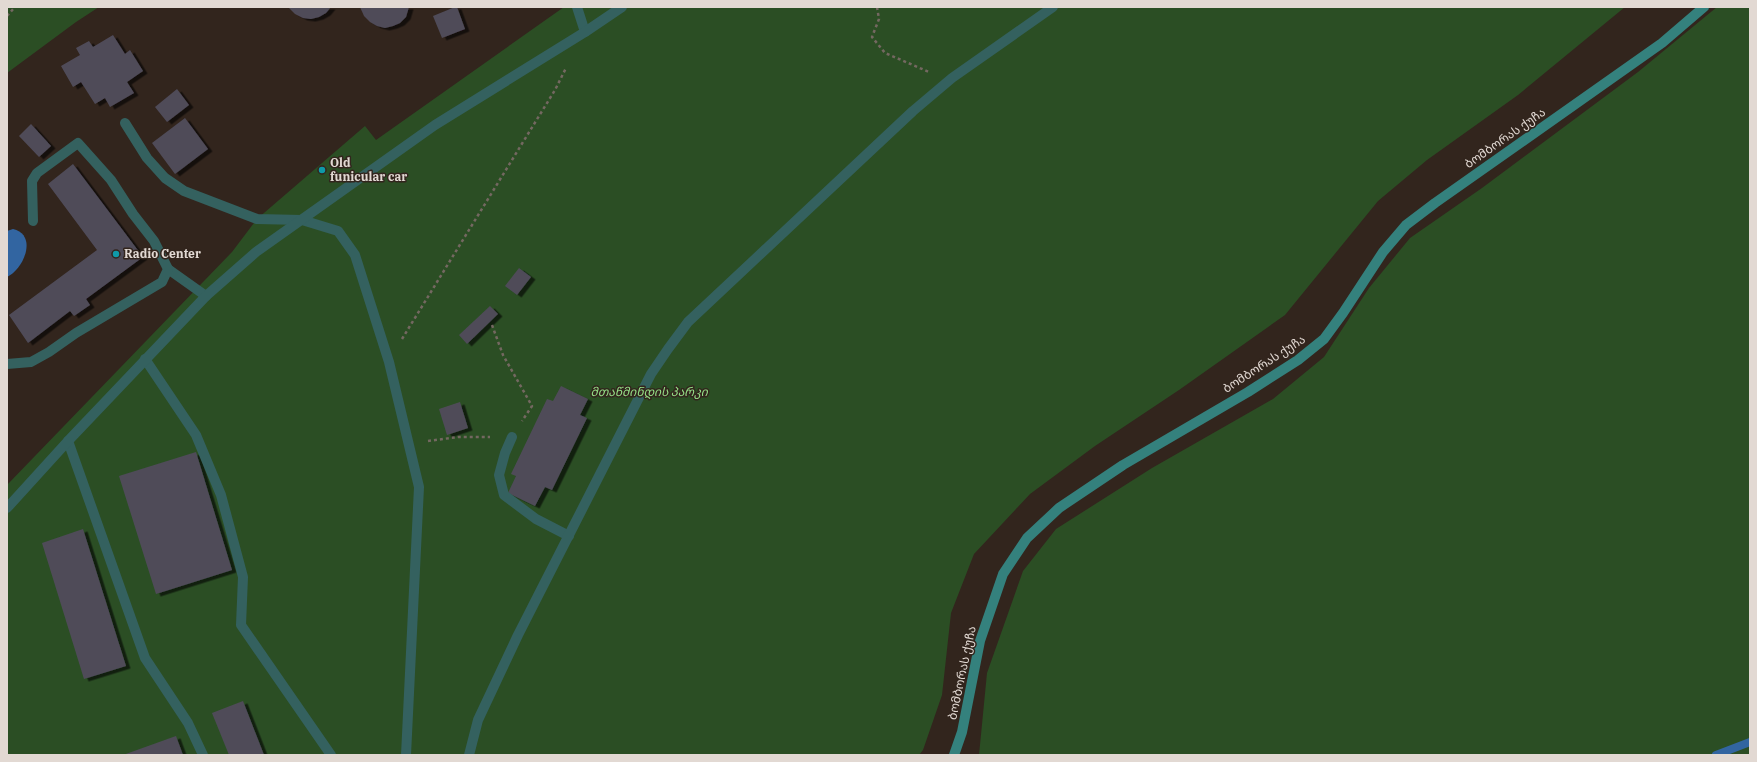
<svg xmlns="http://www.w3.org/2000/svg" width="1757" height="762" viewBox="0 0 1757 762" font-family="'IBM Plex Serif','Noto Sans Georgian',serif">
<defs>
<filter id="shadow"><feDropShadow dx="4.5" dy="2.5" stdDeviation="0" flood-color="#0009"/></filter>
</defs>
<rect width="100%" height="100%" fill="#32251d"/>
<g fill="#2b4e24">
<polygon points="7,7 99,7 76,22 7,73"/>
<polygon points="564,7 1625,7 1518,95 1427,160 1378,201 1285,315 1179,390 1095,446 1030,494 974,554 951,613 942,695 923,750 919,755 7,755 7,485 232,252 257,219 365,126 376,140"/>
<polygon points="1717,7 1750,7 1750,755 979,755 987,673 1023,571 1056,529 1152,468 1273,399 1324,357 1369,288 1410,238 1482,188 1638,72"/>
</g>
<path fill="#3265a1" d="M13 229C38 235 24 269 7 277V231Z"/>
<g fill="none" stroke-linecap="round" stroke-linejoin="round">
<polyline stroke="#3265a1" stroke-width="8" points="1716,755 1750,742"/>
</g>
<g fill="#4f4b59" filter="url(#shadow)">
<polygon points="288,7 331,7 326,13 319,17 311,19 303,18 295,14"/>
<polygon points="360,7 409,7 406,17 400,23 393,26 385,28 377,26 370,22 364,16"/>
<polygon points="455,7 457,7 465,29 442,38 433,16"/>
<polygon points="113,35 125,54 130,50 143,71 127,82 134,93 110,107 105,98 95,104 81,82 73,87 61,66 80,55 76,48 89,41 93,47"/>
<polygon points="177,89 189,105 167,122 155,107"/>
<polygon points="185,118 208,149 175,174 152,143"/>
<polygon points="31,124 51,146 39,157 19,136"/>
<polygon points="73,164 143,257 86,299 90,305 74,316 70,311 28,343 9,315 97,250 48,184"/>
<polygon points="519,268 531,277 517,295 505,286"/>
<polygon points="490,306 498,314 467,344 459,335"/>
<polygon points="561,386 588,399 580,415 587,418 552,490 545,487 535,506 508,493 516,476 511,474 547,399 553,401"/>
<polygon points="460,402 468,428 447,435 439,409"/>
<polygon points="196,452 232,570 156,594 119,476"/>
<polygon points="83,529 126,666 84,679 42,543"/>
<polygon points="243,701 264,755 229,755 212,713"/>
<polygon points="176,736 183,755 123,755"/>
</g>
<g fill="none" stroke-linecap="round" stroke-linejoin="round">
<g stroke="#746861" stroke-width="2.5" stroke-dasharray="3 3" stroke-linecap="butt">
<polyline points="877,7 879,19 872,37 885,53 929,72"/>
<polyline points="7,16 15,7"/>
<polyline points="492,325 503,355 532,406 522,421"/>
<polyline points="402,339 555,90 566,68"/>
<polyline points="428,441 458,437 490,437"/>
</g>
<g stroke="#34615f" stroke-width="10">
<polyline points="577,7 585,32"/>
<polyline points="125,123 147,158 165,178 184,191 257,219 302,220 338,231 355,255 389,362 419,487 406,755"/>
<polyline points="168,269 206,296"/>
<polyline points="145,359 196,435 221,495 243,577 241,625 331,755"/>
<polyline points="7,364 31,362 49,352 76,333 162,282 168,269 154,241 133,214 111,180 78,143 37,173 32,181 33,221"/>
<polyline points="512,437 505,453 499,475 504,495 536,519 569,536"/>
<polyline points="68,441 145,658 188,723 203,755"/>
<polyline points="7,508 68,441 206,296 256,252 435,125 585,32 622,7"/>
<polyline points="469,755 478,720 518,635 651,374 668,349 688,322 913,111 952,78 1053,7"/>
</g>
<polyline stroke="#34817d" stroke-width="10" points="954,755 962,732 980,641 1003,574 1027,538 1059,508 1123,465 1248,392 1298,360 1324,339 1343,313 1383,252 1406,225 1435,203 1662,43 1704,7"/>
</g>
<g fill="#0f9aa8" stroke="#32251d" stroke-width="1.5">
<circle cx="322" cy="170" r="4"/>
<circle cx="116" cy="254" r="4"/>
</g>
<g text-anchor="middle" stroke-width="3" stroke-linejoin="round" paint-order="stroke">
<g font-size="12" fill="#e2d9d3" stroke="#32251d">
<text transform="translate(1505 138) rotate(-35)" y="4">ბომბორას ქუჩა</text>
<text transform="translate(1264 364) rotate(-33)" y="4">ბომბორას ქუჩა</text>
<text transform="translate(962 673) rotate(-78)" y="4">ბომბორას ქუჩა</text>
</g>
<g font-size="12" font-weight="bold" fill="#e2d9d3" stroke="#32251d" text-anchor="start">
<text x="330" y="167">Old<tspan x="330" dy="14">funicular car</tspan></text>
<text x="124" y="258">Radio Center</text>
</g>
<g font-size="12" font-style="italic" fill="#95e087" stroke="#32251d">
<text x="649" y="396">მთაწმინდის პარკი</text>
</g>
</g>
<rect width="1757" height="762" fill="none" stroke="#e2d9d3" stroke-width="16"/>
</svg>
